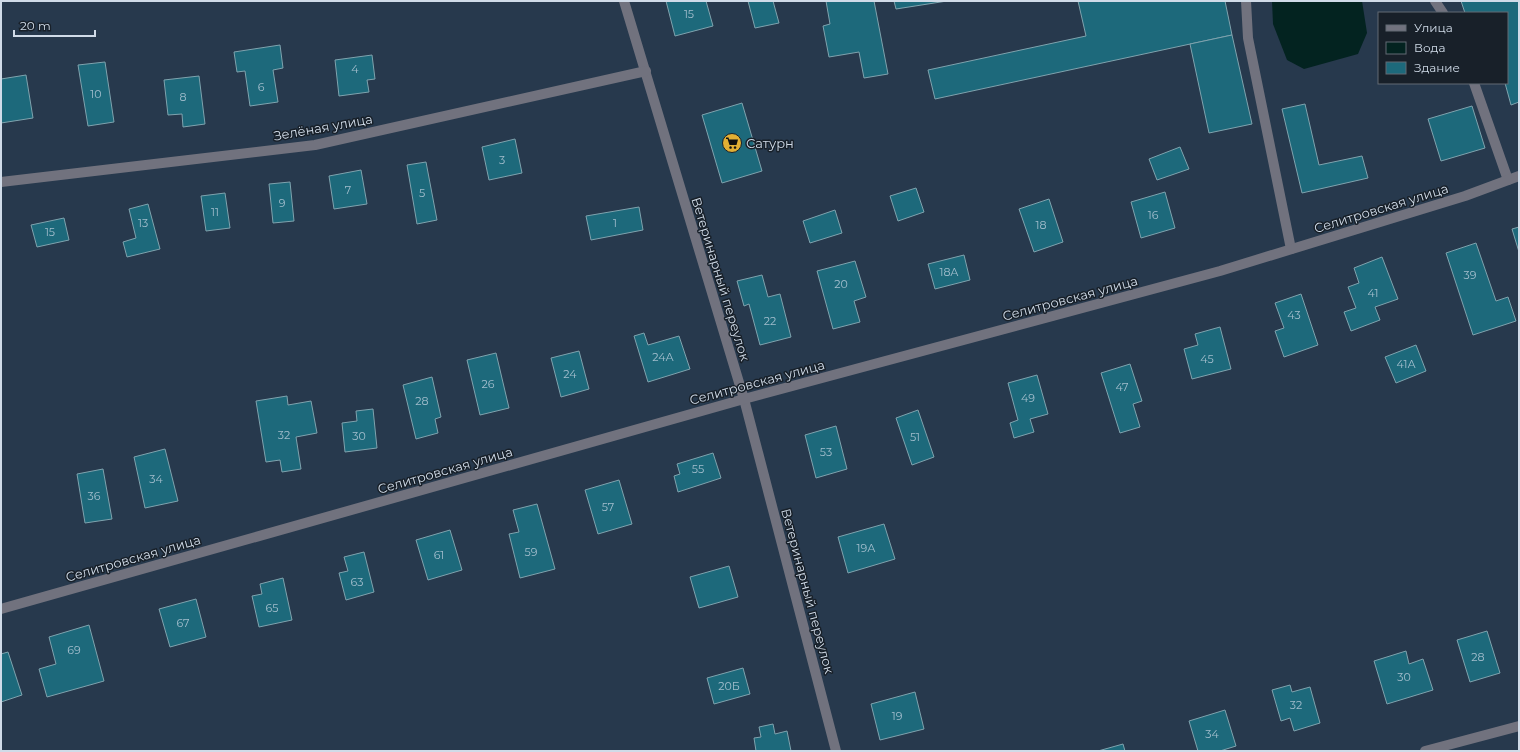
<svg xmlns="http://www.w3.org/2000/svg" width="1520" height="752" viewBox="0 0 1520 752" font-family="Montserrat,sans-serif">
<rect width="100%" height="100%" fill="#27394d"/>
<polygon fill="#032320" points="1272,1 1362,1 1367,33 1358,54 1304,69 1287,60 1273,24"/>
<g fill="#1d697b" stroke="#7fa3ae">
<polygon points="666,1 706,1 713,26 675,36"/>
<polygon points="748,1 773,1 779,23 755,28"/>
<polygon points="826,1 874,1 888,74 864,78 859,52 829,57 823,26 830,24"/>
<polygon points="894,1 947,1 896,9"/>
<polygon points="1078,1 1225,1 1232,35 935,99 928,70 1086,36"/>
<polygon points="1461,1 1519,1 1519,102 1511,105 1505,83 1507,83 1507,13 1465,13"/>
<polygon points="1232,35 1252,124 1209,133 1190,44"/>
<polygon points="280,45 283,68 273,70 278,102 250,106 245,71 237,72 234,52"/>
<polygon points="372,55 375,79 367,80 369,92 339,96 335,60"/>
<polygon points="105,62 114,122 88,126 78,65"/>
<polygon points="26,75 33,118 1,123 1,79"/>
<polygon points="199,76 205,124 183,127 182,114 168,115 164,80"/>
<polygon points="742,103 762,171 722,183 702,115"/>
<polygon points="1305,104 1319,165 1362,156 1368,178 1302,193 1282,109"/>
<polygon points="1472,106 1485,148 1441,161 1428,119"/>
<polygon points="515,139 522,173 489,180 482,147"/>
<polygon points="1180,147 1189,169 1157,180 1149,159"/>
<polygon points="426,162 437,220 417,224 407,165"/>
<polygon points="361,170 367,204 334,209 329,176"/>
<polygon points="290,182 294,221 273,223 269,184"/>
<polygon points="916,188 924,212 898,221 890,196"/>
<polygon points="1165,192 1175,228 1141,238 1131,202"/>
<polygon points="225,193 230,228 206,231 201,196"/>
<polygon points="1049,199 1063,242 1034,252 1019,209"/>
<polygon points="148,204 160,249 127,257 123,242 136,238 129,209"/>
<polygon points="639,207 643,230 591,240 586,216"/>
<polygon points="835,210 842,233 810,243 803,221"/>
<polygon points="64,218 69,240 37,247 31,225"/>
<polygon points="1519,227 1519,252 1512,229"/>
<polygon points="1476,243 1496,301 1508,297 1516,321 1473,335 1446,253"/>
<polygon points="964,255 970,280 935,289 928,264"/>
<polygon points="1382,257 1398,299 1375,307 1380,320 1351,331 1344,312 1356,308 1348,287 1359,283 1354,268"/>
<polygon points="855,261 866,297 854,301 860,322 833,329 817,271"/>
<polygon points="762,275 768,297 780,294 791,337 760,345 749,304 744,306 737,281"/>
<polygon points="1301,294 1318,345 1284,357 1275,331 1284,328 1275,303"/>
<polygon points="1220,327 1231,369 1192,379 1184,349 1198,345 1195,334"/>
<polygon points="644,333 648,345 679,336 690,369 648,382 634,336"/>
<polygon points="1416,345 1426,371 1396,383 1385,357"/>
<polygon points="579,351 589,389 561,397 551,358"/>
<polygon points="496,353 509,408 480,415 467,360"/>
<polygon points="1130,364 1142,401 1133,404 1140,427 1120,433 1101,373"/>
<polygon points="1037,375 1048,414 1030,419 1034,432 1014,438 1010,423 1018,420 1008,383"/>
<polygon points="432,377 441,417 435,419 438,433 416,439 403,385"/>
<polygon points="287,396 288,405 311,401 317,433 296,437 301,469 282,472 280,460 266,462 256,401"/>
<polygon points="373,409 377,448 345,452 342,423 357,421 356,411"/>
<polygon points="918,410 934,457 912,465 896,418"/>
<polygon points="836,426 847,469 816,478 805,435"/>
<polygon points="165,449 178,501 145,508 134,457"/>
<polygon points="713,453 721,478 678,492 674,476 680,474 677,464"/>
<polygon points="103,469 112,519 85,523 77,474"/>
<polygon points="619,480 632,524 598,534 585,490"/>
<polygon points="537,504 555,569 520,578 509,534 519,532 513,510"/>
<polygon points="884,524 895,559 848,573 838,537"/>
<polygon points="450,530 462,570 428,580 416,540"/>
<polygon points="364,552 374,592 346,600 339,573 348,571 344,557"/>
<polygon points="729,566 738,597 699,608 690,577"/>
<polygon points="283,578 292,620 259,627 252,596 262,594 260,584"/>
<polygon points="196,599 206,637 170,647 159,609"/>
<polygon points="89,625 104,681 47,697 39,669 56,664 49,637"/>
<polygon points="1487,631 1500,673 1470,682 1457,640"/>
<polygon points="1406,651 1409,664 1423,659 1433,690 1387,704 1374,661"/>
<polygon points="8,652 22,695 1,702 1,654"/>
<polygon points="743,668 750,694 714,704 707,678"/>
<polygon points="1290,685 1292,692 1310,687 1320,723 1294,731 1290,718 1281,721 1272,690"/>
<polygon points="915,692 924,729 880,740 871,704"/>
<polygon points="1225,710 1236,746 1220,751 1198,751 1189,721"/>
<polygon points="773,724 775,734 787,731 791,751 756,751 754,738 761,737 759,727"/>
<polygon points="1123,744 1125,751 1098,751"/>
</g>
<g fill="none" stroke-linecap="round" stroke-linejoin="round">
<g stroke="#71727e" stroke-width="10">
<polyline points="624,1 744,399 836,751"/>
<polyline points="1246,1 1248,38 1291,249"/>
<polyline points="1435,1 1443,13"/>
<polyline points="1474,83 1508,180"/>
<polyline points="1,182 315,145 646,71"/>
<polyline points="1,609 744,399 1220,271 1465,196 1519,176"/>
<polyline points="1425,751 1519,726"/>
</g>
</g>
<defs>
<symbol id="supermarket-disc" viewBox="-11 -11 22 22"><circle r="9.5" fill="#e2af34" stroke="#182029"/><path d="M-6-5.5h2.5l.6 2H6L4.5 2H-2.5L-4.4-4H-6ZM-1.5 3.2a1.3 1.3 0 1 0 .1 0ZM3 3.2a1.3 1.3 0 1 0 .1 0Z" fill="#111"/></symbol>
</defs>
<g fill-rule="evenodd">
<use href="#supermarket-disc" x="721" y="132" width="22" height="22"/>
</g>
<g text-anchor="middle" stroke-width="3" stroke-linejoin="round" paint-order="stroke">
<g font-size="11" fill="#a3becd">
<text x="689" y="18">15</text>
<text x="355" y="73">4</text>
<text x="261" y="91">6</text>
<text x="96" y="98">10</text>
<text x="183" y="101">8</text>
<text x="502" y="164">3</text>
<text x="348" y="194">7</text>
<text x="422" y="197">5</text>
<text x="282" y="207">9</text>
<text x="215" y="216">11</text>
<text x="1153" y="219">16</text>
<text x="143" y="227">13</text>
<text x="615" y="227">1</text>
<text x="1041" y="229">18</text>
<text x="50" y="236">15</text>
<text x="949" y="276">18А</text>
<text x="1470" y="279">39</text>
<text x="841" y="288">20</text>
<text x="1373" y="297">41</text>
<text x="1294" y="319">43</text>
<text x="770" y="325">22</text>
<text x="663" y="361">24А</text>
<text x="1207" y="363">45</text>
<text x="1406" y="368">41А</text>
<text x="570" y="378">24</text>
<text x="488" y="388">26</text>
<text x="1122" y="391">47</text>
<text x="1028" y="402">49</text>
<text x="422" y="405">28</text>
<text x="284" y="439">32</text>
<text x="359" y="440">30</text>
<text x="915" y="441">51</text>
<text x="826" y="456">53</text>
<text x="698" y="473">55</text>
<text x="156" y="483">34</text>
<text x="94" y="500">36</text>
<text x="608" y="511">57</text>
<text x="866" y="552">19А</text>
<text x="531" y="556">59</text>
<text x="439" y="559">61</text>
<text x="357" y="586">63</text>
<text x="272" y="612">65</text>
<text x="183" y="627">67</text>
<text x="74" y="654">69</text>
<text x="1478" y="661">28</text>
<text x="1404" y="681">30</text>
<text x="729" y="690">20Б</text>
<text x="1296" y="709">32</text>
<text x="897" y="720">19</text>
<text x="1212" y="738">34</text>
</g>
<g font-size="13" fill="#d0dbe8" stroke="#182029">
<text transform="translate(323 127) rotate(-10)" y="5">Зелёная улица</text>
<text transform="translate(1381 208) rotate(-17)" y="5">Селитровская улица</text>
<text transform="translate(721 279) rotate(73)" y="5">Ветеринарный переулок</text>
<text transform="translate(1070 298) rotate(-15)" y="5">Селитровская улица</text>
<text transform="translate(757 382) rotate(-15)" y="5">Селитровская улица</text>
<text transform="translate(445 470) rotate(-16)" y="5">Селитровская улица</text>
<text transform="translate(133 558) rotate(-16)" y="5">Селитровская улица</text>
<text transform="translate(808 591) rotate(75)" y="5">Ветеринарный переулок</text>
</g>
<g font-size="13" fill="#d0dbe8" stroke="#182029" text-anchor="start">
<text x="746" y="148">Сатурн</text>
</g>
</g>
<rect width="1520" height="752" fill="none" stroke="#d0dbe8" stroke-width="4"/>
<rect x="1378" y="12" width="130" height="72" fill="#182029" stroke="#626b75"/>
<rect x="1386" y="25" width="20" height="6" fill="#71727e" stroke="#626b75"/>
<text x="1414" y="32" font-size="12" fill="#d0dbe8">Улица</text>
<rect x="1386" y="42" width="20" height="12" fill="#032320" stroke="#626b75"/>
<text x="1414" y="52" font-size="12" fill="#d0dbe8">Вода</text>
<rect x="1386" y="62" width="20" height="12" fill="#1d697b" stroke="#626b75"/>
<text x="1414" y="72" font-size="12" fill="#d0dbe8">Здание</text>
<path d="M14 30v6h81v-6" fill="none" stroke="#d0dbe8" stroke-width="2"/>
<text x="20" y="30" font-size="12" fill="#d0dbe8" stroke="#182029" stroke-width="3" paint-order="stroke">20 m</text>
</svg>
